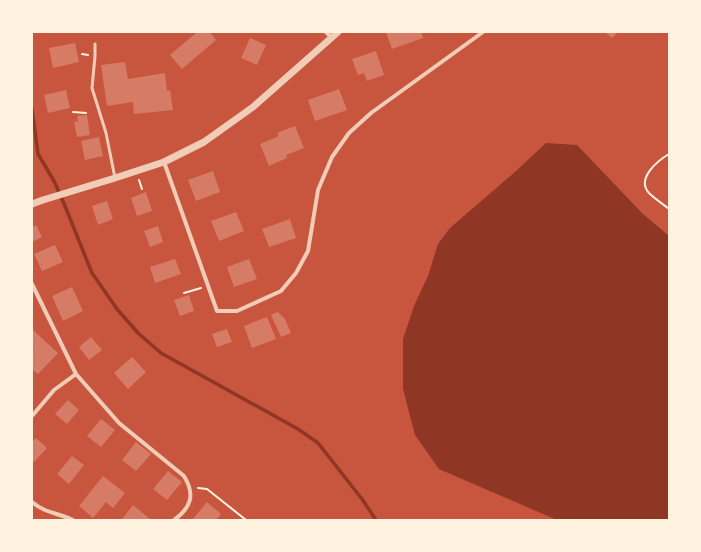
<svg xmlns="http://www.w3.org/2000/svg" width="701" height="552" viewBox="0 0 701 552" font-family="Montserrat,sans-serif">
<rect width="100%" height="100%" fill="#c8553d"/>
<polygon fill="#8f3625" points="546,143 577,145 643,214 669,236 669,520 557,520 439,469 415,435 403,389 403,339 414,306 428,276 438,244 450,228 515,172"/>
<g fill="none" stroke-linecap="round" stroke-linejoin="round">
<polyline stroke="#8f3625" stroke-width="3.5" points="32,109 38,154 54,181 65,206 92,273 117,309 138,333 161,353 298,429 318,443 362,499 376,520"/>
</g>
<g fill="#d67c66">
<polygon points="197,32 210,32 216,40 182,69 170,55"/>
<polygon points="386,32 421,32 423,38 392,49"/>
<polygon points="607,32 616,32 617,33 612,38 606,33"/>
<polygon points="250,38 266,45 257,65 241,58"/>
<polygon points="75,43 79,62 53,68 49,48"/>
<polygon points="376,51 384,75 367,81 364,73 358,75 352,59"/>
<polygon points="125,62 128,79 165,73 167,91 170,90 173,110 134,114 133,102 107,106 101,65"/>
<polygon points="339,89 347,110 315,121 308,100"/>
<polygon points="66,90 70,108 48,113 44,95"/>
<polygon points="87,115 90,135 77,137 74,122 78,121 77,116"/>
<polygon points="295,126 304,148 286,155 287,158 269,166 260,144 279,136 277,133"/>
<polygon points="99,137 103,156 85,160 81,141"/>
<polygon points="213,171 220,192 196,201 188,180"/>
<polygon points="146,192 152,211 137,216 131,198"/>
<polygon points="107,201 113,219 98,225 92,206"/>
<polygon points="236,212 244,231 219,241 211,221"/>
<polygon points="290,219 296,238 269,247 262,229"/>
<polygon points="36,225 42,237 32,242 32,227"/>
<polygon points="158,226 163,242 150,247 144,231"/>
<polygon points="55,245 63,262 42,271 34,254"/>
<polygon points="175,259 181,274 155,283 150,267"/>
<polygon points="249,259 257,279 234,287 227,267"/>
<polygon points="72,287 83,311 63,321 52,296"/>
<polygon points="189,295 194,311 180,316 174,300"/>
<polygon points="278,312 285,319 291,333 281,337 271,315"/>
<polygon points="267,317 276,339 252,348 244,326"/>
<polygon points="227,329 232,342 217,347 212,334"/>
<polygon points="32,330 33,330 58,353 38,374 32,369 32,352 34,350 32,348"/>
<polygon points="91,337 102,350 89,360 79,347"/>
<polygon points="132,357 146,372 128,389 114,373"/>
<polygon points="68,400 79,410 67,424 55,414"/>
<polygon points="101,419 115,430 101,447 87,436"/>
<polygon points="36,438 47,448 34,462 32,460 32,442"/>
<polygon points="136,442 151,454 136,471 122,460"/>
<polygon points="72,456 84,465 69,484 57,474"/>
<polygon points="168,471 182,482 167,500 153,489"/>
<polygon points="103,476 125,493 113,508 106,502 93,518 79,506"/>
<polygon points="207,502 221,514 216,520 192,520"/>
<polygon points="133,505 150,519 148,520 124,520 122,519"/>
</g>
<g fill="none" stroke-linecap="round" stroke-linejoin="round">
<g stroke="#fff3e0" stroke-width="2">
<polyline points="82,54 88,55"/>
<polyline points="73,112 86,113"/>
<path d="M669 154C657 161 636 179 649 193 655 199 663 204 669 209"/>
<polyline points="139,180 142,189"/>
<polyline points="184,293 201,288"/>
<polyline points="198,488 207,489 246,520"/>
</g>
<polyline stroke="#f1ccb7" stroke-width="3" points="95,44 95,56 92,88 106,133 115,178"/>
<g stroke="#f1ccb7" stroke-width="4">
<polyline points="326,32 331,37"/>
<polyline points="164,162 217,311 237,311 281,291 296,273 308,251 318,190 332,157 349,133 371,113 483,32"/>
<path d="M32 284 76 374 119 423 184 476C195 494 192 507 174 520"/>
<polyline points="32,416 54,390 76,374"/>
<path d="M32 502C45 513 58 513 73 520"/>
</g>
<polyline stroke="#f1ccb7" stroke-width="7" points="32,204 43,200 115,178 164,162 204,142 253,107 338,32"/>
</g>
<rect width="701" height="552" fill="none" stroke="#fff3e0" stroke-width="66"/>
</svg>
